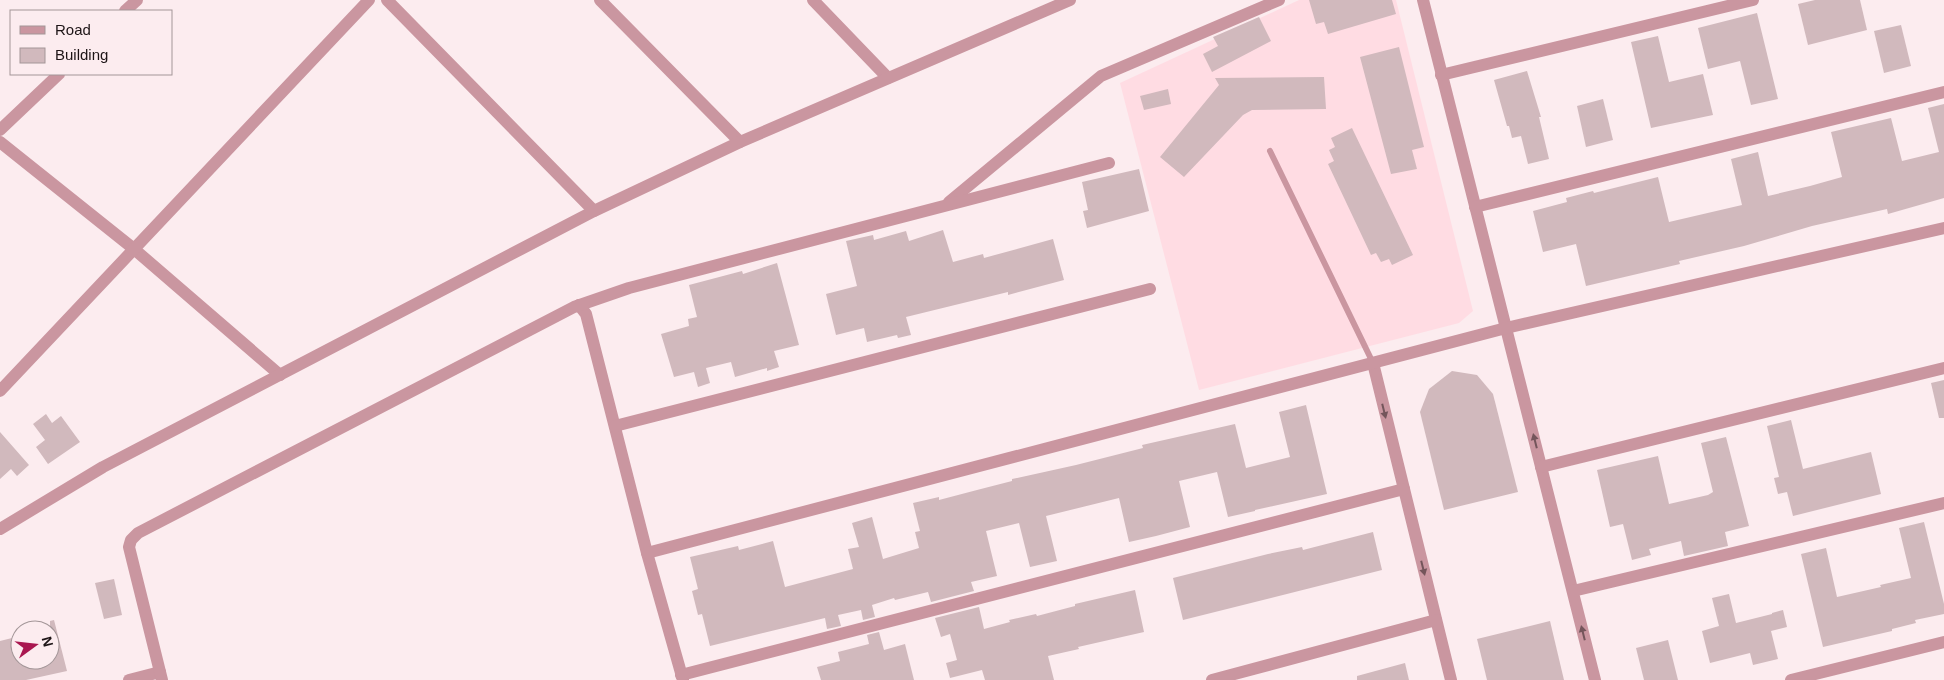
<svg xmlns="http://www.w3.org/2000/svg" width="1944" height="680" viewBox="0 0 1944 680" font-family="Arial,sans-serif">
<rect width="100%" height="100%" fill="#fcecef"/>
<polygon fill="#ffdce3" points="1299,0 1396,0 1473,311 1459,323 1199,390 1120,83"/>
<g fill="#d1b9bd">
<polygon points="1309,0 1392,0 1396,14 1328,34 1324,22 1316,24"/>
<polygon points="1815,0 1860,0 1867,30 1808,45 1798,4"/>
<polygon points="1757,13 1778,99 1751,105 1740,61 1708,69 1698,28"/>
<polygon points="1259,17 1271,41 1212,72 1203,54 1218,46 1213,37"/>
<polygon points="1901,25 1911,66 1884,73 1874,31"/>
<polygon points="1658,36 1669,82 1703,74 1713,115 1651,128 1631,42"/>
<polygon points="1399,47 1424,147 1412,150 1417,169 1391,174 1360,57"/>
<polygon points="1527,71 1541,117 1539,117 1549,159 1528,164 1521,136 1512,138 1509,126 1507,126 1494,80"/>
<polygon points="1324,77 1326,109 1252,110 1243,115 1184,177 1160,157 1219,85 1215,78"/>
<polygon points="1168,89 1171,104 1144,110 1140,96"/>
<polygon points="1603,99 1613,140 1586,147 1577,106"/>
<polygon points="1944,104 1944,198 1888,214 1887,209 1812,226 1744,246 1679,261 1680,264 1586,286 1576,244 1543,252 1533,211 1567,202 1566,198 1593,191 1594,193 1658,177 1669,222 1742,205 1731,159 1758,152 1768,196 1810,186 1842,177 1831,132 1891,118 1902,161 1939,152 1928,108"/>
<polygon points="1352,128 1413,255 1392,265 1389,259 1381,262 1376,253 1371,255 1328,164 1334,161 1329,150 1335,147 1331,138"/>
<polygon points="1139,169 1149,211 1087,228 1083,211 1088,210 1082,182"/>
<polygon points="943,230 953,262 983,254 984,258 1053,239 1064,280 1008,295 1008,292 906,317 911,335 898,338 897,335 867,342 864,328 836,335 826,294 857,286 846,241 873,235 874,240 906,231 909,241"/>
<polygon points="777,263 799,345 774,351 779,367 767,371 767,368 735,377 731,362 706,368 710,383 698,387 694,372 674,377 661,334 689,326 688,319 697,317 689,285 742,271 743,274"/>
<polygon points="1452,371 1477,375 1493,394 1518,492 1444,510 1420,412 1429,389"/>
<polygon points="1944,380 1944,418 1939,418 1931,383"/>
<polygon points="1306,405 1327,494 1255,510 1255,511 1228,517 1217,472 1179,481 1190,527 1156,536 1129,542 1119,498 1046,516 1057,561 1030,567 1019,523 986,531 997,576 971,582 974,591 931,602 928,592 895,600 894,598 872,605 875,617 863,620 861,610 838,615 841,626 827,629 825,618 710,646 702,614 698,615 692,591 698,589 690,557 738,546 739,550 773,541 785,587 853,569 848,549 859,547 852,523 872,517 883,559 919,548 915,532 920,531 913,503 939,497 939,500 977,490 1012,481 1012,479 1076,465 1143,448 1142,445 1235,424 1246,468 1290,457 1279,412"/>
<polygon points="46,414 52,423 61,416 80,442 48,464 36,447 45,440 33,424"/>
<polygon points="1791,420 1803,469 1871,452 1881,494 1793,516 1787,492 1778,494 1774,478 1779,477 1767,426"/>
<polygon points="0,432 29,465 17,476 11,469 0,479"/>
<polygon points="1726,437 1749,526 1725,532 1728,546 1684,556 1681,541 1649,549 1651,555 1632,560 1623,524 1610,527 1597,470 1658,456 1669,504 1708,495 1713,492 1701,443"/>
<polygon points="1924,522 1944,604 1944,614 1915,620 1916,623 1892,629 1892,631 1823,647 1801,554 1826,548 1837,597 1881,587 1880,585 1911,578 1899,528"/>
<polygon points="1373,532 1382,570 1183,620 1173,578 1268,554 1302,547 1303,550"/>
<polygon points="114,579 122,615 104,619 95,583"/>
<polygon points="1135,590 1144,632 1078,647 1079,649 1048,656 1054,680 985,680 982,670 950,678 946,663 957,660 950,634 941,637 935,618 979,607 984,629 1010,622 1009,620 1036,614 1037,616 1075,606 1075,604"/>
<polygon points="1729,594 1736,623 1772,614 1772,613 1783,610 1787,627 1771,631 1778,659 1753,665 1750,653 1710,663 1702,631 1719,626 1712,598"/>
<polygon points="54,620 67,671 26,680 0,680 0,641 20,636 20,660 50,660 50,621"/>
<polygon points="1550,621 1564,680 1487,680 1477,639"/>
<polygon points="879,632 884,650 905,644 914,680 821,680 817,667 840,661 838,652 869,644 867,635"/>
<polygon points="1668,640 1678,680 1644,680 1636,648"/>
<polygon points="1405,663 1409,680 1357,680 1357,676"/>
</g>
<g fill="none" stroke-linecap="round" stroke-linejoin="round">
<polyline stroke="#ca96a0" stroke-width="6" points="1270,151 1373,363"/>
<g stroke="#ca96a0" stroke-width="12">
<polyline points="387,0 594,211"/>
<polyline points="600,0 740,142"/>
<polyline points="813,0 888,78"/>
<polyline points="1423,0 1595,680"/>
<polyline points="125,11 137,0"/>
<polyline points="1441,75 1753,0"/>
<polyline points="0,130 59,74"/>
<polyline points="0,142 134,249 280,375"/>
<polyline points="949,202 1101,76 1279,0"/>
<polyline points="1475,207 1944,92"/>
<polyline points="579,305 586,314 647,553 683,680"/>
<polyline points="1373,363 1451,680"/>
<polyline points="0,391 369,0"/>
<polyline points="615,426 1150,289"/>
<polyline points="1541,467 1944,368"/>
<polyline points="0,529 103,467 594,211 740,142 1070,0"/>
<polyline points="647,553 1506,328 1944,228"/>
<polyline points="1573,591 1944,503"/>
<polyline points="681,675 1404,489"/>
<polyline points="129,680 160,672"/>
<polyline points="162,680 129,547 131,540 138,533 574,307 629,288 1109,163"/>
<polyline points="1212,680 1436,620"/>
<polyline points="1791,680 1944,642"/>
</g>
</g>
<defs><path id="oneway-solid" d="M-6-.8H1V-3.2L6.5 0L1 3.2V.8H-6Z" transform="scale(1.25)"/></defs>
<g fill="#74555b">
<use href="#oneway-solid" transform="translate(1384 411) rotate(76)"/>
<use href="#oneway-solid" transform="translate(1535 441) rotate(-104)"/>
<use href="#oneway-solid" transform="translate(1423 568) rotate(76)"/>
<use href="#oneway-solid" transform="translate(1583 633) rotate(-104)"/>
</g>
<rect x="10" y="10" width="162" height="65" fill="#fcecef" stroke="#a39698"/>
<rect x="20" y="26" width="25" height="8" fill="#ca96a0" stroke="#a39698"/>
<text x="55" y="35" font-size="15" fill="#1d1416">Road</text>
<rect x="20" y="48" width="25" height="15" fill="#d1b9bd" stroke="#a39698"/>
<text x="55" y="60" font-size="15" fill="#1d1416">Building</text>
<g transform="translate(35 645) rotate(75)"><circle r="24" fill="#fcecef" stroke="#a39698"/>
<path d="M0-4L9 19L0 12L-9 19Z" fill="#a91750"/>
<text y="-8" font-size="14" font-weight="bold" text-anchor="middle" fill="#1d1416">N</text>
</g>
</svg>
